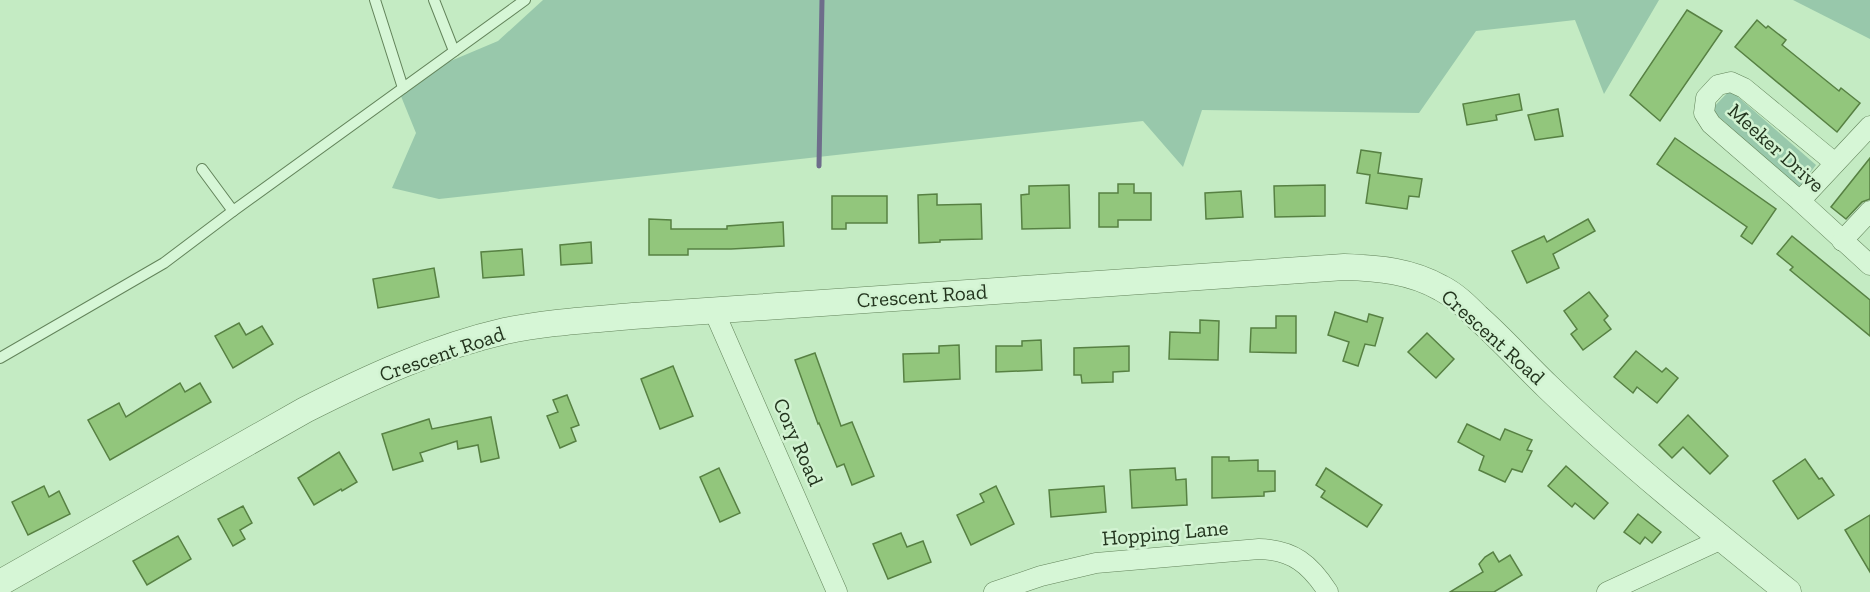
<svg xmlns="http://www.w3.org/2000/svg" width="1870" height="592" viewBox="0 0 1870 592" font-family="'Zilla Slab',serif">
<rect width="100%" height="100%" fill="#c4ebc3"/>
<g fill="#98c8ab">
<polygon points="543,0 1659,0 1604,94 1575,20 1476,31 1419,113 1202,110 1183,167 1143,121 439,199 392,188 416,133 396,84 498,41"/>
<polygon points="1793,0 1870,0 1870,39"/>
<polygon points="1730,90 1816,165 1799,187 1711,110"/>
</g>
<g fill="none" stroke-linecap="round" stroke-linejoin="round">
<polyline stroke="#6e6d8b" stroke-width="5" points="819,166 822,0"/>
</g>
<g fill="#92c67c" stroke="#578143" stroke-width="1.5">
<polygon points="1687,10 1722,31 1660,121 1630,95"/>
<polygon points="1757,20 1766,28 1768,26 1786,40 1782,45 1839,91 1841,88 1860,103 1837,132 1735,47"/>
<polygon points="1519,94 1522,110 1496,115 1497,120 1467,125 1463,104"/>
<polygon points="1558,109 1563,136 1535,140 1528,115"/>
<polygon points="1675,138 1776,209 1752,244 1741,236 1747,227 1657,164"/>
<polygon points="1361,150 1381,153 1378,173 1422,179 1419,197 1409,196 1407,209 1366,203 1370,175 1357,173"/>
<polygon points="1870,158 1870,199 1862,202 1846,219 1831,207"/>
<polygon points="1118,184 1134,184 1134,193 1151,193 1151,220 1118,220 1118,227 1099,227 1099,193 1118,193"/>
<polygon points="1069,185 1070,228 1022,229 1021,195 1029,194 1029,186"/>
<polygon points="1325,185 1325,216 1275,217 1274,186"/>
<polygon points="1241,191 1243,217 1206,219 1205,193"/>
<polygon points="937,194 937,205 981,204 982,239 940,240 940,242 919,243 918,195"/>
<polygon points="832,196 887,196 887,223 846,223 846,229 832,229"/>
<polygon points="649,219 671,220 671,229 727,229 727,226 783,222 784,246 731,249 688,249 688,255 649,255"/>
<polygon points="1588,219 1595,231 1553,254 1559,268 1527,283 1512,251 1544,236 1547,242"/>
<polygon points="1792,236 1870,300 1870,336 1790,270 1793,267 1777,254"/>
<polygon points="591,242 592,263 561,265 560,245"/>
<polygon points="522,249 524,275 483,278 481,252"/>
<polygon points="434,268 439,297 378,308 373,279"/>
<polygon points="1589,292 1608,316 1604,320 1611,329 1583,350 1571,334 1577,329 1564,311"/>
<polygon points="1335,312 1367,322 1369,314 1383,318 1375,346 1365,344 1358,366 1343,361 1349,342 1328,335"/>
<polygon points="1276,316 1296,316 1296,353 1250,352 1251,328 1276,328"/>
<polygon points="1200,320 1219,321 1218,360 1169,359 1170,332 1200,333"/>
<polygon points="239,323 246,335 262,326 273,344 233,368 215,336"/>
<polygon points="1427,333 1454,359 1436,378 1408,352"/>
<polygon points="1041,340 1042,370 996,372 996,346 1022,346 1022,341"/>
<polygon points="959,345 960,379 904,382 903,354 939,353 939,346"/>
<polygon points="1129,346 1129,371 1113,372 1113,382 1082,383 1081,375 1074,375 1074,348"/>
<polygon points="1636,351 1662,372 1666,368 1678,378 1657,403 1637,387 1633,393 1614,377"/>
<polygon points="815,353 841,426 852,422 874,476 852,485 844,464 837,467 819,423 818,424 795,360"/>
<polygon points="673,366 693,416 660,429 641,379"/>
<polygon points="180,383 185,392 200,383 211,402 110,460 88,420 119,403 126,417"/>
<polygon points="567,395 579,425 571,428 576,441 560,448 547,416 558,412 553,400"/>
<polygon points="1688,415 1728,456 1710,474 1683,447 1672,458 1659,445"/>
<polygon points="491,417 499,458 481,462 478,445 458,449 457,441 420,453 423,461 393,470 382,434 429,419 432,429"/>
<polygon points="1467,424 1500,440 1505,429 1532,440 1527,450 1532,451 1522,472 1512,469 1505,482 1479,470 1484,456 1458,442"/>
<polygon points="339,452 357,482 342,491 341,489 314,505 298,478"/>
<polygon points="1212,457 1229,457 1229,461 1258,460 1258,471 1275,471 1275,491 1264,492 1264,496 1212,498"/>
<polygon points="1805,459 1819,479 1822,478 1834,495 1798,519 1773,481"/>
<polygon points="1566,466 1608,503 1594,519 1575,503 1572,507 1548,486"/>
<polygon points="719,468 740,513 720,522 700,477"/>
<polygon points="1175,468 1176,480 1186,479 1187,505 1132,508 1130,470"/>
<polygon points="1326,468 1382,505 1367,527 1321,497 1325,491 1316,485"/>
<polygon points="44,486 49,497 59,491 70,514 28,535 12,502"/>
<polygon points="996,486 1014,524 971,545 957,515 984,502 980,494"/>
<polygon points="1104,486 1106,512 1051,517 1049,490"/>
<polygon points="243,506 252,523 240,530 245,539 233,546 218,519"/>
<polygon points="1638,514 1661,532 1652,543 1645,537 1640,544 1624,532"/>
<polygon points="1870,515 1870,572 1845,530"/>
<polygon points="901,533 907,547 923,541 931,562 888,579 873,544"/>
<polygon points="178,536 191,559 147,585 133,561"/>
<polygon points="1493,552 1499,562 1510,555 1522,575 1494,592 1450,592 1483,572 1479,564 1485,557"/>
</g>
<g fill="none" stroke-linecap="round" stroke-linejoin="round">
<defs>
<g id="service">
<polyline points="375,0 403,88"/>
<polyline points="434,0 454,51"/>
<polyline points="202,169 233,211"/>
<polyline points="0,358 164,263 233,211 525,0"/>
</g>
<g id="minor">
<polyline points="1835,163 1744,88 1731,82 1718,85 1706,98 1704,113 1711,124 1800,201 1870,265"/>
<polyline points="1800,201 1870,126"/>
<polyline points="1842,241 1870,211"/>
<polyline points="714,311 837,592"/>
<path d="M994 592 1041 576 1096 563 1259 549C1293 550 1310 564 1328 592"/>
<polyline points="1607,592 1722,539"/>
</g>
<path id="tertiary" d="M0 583 305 410C368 378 435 347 505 331 547 322 590 320 633 316L1344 267C1379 268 1411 271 1441 288 1455 295 1466 306 1477 317 1502 339 1524 364 1548 387 1624 460 1706 526 1788 592"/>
</defs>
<use href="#service" stroke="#63845b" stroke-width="12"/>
<use href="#minor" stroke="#63845b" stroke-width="21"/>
<use href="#tertiary" stroke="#63845b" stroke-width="27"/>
<use href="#service" stroke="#d6f6d6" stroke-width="10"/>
<use href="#minor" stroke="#d6f6d6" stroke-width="20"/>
<use href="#tertiary" stroke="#d6f6d6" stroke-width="26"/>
</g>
<g text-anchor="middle" stroke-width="5" stroke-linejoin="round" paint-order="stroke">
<g font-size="21" fill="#23351e" stroke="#d2f3d2">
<text transform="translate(1776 148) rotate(42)" y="7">Meeker Drive</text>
<text transform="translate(922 296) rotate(-4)" y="7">Crescent Road</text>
<text transform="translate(1493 337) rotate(42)" y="7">Crescent Road</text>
<text transform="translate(442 354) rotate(-19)" y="7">Crescent Road</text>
<text transform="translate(798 442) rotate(66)" y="7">Cory Road</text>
<text transform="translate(1165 533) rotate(-5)" y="7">Hopping Lane</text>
</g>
</g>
</svg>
